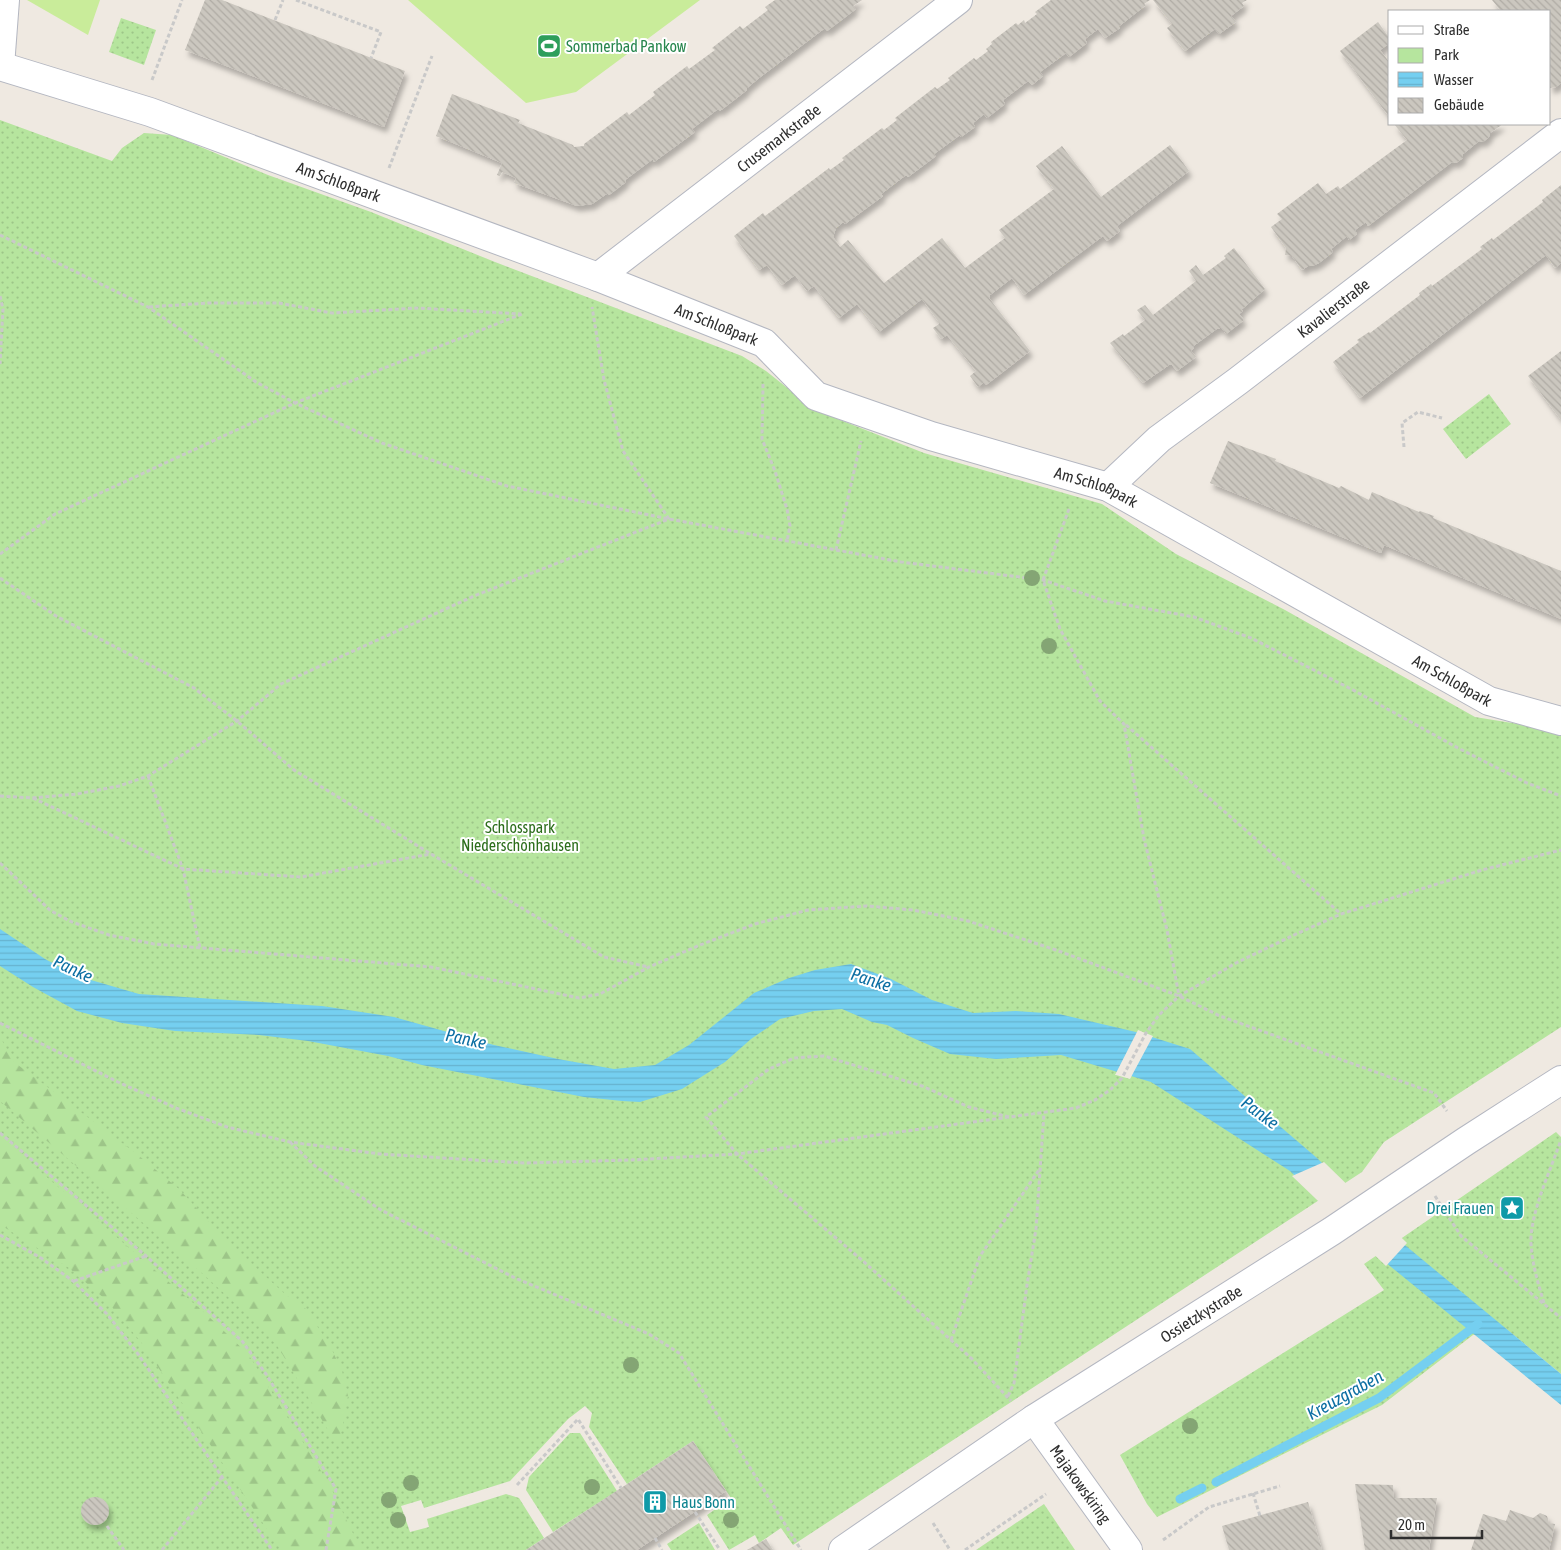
<svg xmlns="http://www.w3.org/2000/svg" width="1561" height="1550" viewBox="0 0 1561 1550" font-family="'Asap Condensed',sans-serif">
<defs>
<pattern id="green-dots" width="8" height="8" patternUnits="userSpaceOnUse" patternTransform="scale(1.25)"><rect width="8" height="8" fill="#b6e59e"/><path d="M2 2h.1M6 6h.1" fill="none" stroke="#9dc588" stroke-width="1.8" stroke-linecap="round"/></pattern>
<pattern id="forest-firs" width="22" height="20" patternUnits="userSpaceOnUse" patternTransform="scale(1.25)"><rect width="22" height="20" fill="#b6e59e"/><path d="M5 1l3.5 6h-7zM16 11l3.5 6h-7z" fill="#9dc588"/></pattern>
<pattern id="water-rules" width="6" height="5" patternUnits="userSpaceOnUse" patternTransform="scale(1.25)"><rect width="6" height="5" fill="#75cff0"/><path d="M0 2.5h6" fill="none" stroke="#66b2ce"/></pattern>
<pattern id="building-back-hatch" width="6" height="6" patternUnits="userSpaceOnUse" patternTransform="scale(1.25)"><rect width="6" height="6" fill="#cbc7bf"/><path d="M-1 5l2 2M0 0l6 6M5-1l2 2" fill="none" stroke="#afaba4"/></pattern>
<filter id="shadow"><feDropShadow dx="3" dy="5.5" stdDeviation="2.5" flood-color="#0004"/></filter>
</defs>
<rect width="100%" height="100%" fill="#efe9e1"/>
<g fill="url(#green-dots)">
<polygon points="121,18 156,30 144,65 109,52"/>
<polygon points="0,120 112,161 122,148 144,133 172,135 268,175 371,212 495,262 742,356 766,371 815,410 924,453 1102,504 1176,554 1285,610 1475,717 1561,731 1561,1027 1384,1142 1362,1172 793,1545 781,1528 759,1543 755,1535 729,1550 707,1515 731,1498 693,1441 627,1484 589,1427 592,1413 585,1406 568,1419 510,1481 424,1508 421,1500 401,1506 410,1532 429,1527 427,1519 506,1494 519,1498 544,1538 526,1550 0,1550"/>
<polygon points="1489,394 1511,424 1466,459 1443,429"/>
<polygon points="1556,1132 1561,1137 1561,1374 1505,1328 1473,1335 1382,1405 1157,1517 1147,1504 1120,1455 1384,1290 1364,1264"/>
<polygon points="570,1433 580,1433 617,1491 553,1532 526,1490 529,1477"/>
<polygon points="1044,1504 1075,1550 976,1550"/>
<polygon points="699,1523 715,1550 671,1550 667,1544"/>
</g>
<g fill="url(#forest-firs)">
<polygon points="0,1037 14,1062 138,1155 180,1190 227,1242 286,1295 306,1309 330,1346 342,1371 348,1396 342,1429 337,1445 278,1347 262,1328 203,1274 0,1101"/>
<polygon points="0,1137 206,1314 248,1354 329,1484 361,1550 281,1550 141,1342 106,1300 69,1268 4,1227 0,1227"/>
</g>
<g fill="#c9ec9a">
<polygon points="27,0 100,0 88,35"/>
<polygon points="408,0 700,0 576,92 526,103"/>
</g>
<polygon fill="url(#water-rules)" points="0,929 45,959 66,970 84,978 139,994 322,1006 394,1017 494,1045 558,1059 614,1069 655,1065 689,1045 754,993 789,978 815,970 851,964 891,979 932,1000 973,1013 1016,1011 1059,1014 1136,1032 1190,1049 1317,1158 1406,1246 1561,1374 1561,1405 1385,1262 1290,1171 1151,1082 1061,1055 996,1059 950,1054 913,1038 887,1025 872,1022 842,1009 814,1011 780,1019 751,1039 725,1062 682,1089 640,1102 622,1101 584,1097 422,1065 388,1056 308,1041 259,1035 175,1031 122,1023 77,1011 33,987 0,966"/>
<g fill="#efe9e1">
<polygon points="1138,1030 1153,1036 1130,1079 1116,1075 1115,1075"/>
<polygon points="1324,1162 1407,1243 1386,1266 1292,1176"/>
</g>
<g fill="none" stroke-linecap="round" stroke-linejoin="round">
<g stroke="#75cff0" stroke-width="9">
<polyline points="1216,1482 1379,1398 1478,1324"/>
<polyline points="1180,1499 1202,1488"/>
</g>
</g>
<g fill="url(#building-back-hatch)" filter="url(#shadow)">
<polygon points="205,0 222,0 405,71 384,127 185,50"/>
<polygon points="775,0 862,0 853,6 856,9 827,31 825,28 759,78 746,89 747,90 720,111 718,109 692,129 695,132 654,162 653,159 625,180 626,182 609,195 608,193 592,204 577,206 514,183 516,178 502,172 500,176 497,175 502,163 436,136 452,94 520,120 518,123 573,145 574,147 584,146 584,144 627,112 629,115 655,95 653,92 687,66 689,69 715,50 712,48 740,26 743,29 768,10 765,7"/>
<polygon points="1051,0 1150,0 1144,4 1146,5 1118,27 1120,28 1105,38 1098,29 1085,39 1087,43 1069,57 1066,53 1040,72 1043,76 1032,85 1028,81 1015,91 1003,100 1005,104 987,118 984,114 973,123 975,127 961,137 960,135 934,154 936,156 908,177 906,175 881,194 883,196 845,224 843,222 836,228 833,237 840,247 848,240 884,283 942,238 965,268 1005,238 999,230 1054,189 1036,166 1062,146 1101,197 1170,145 1189,171 1117,226 1120,231 1107,241 1103,236 1024,295 1012,278 990,295 989,298 1030,351 986,385 984,382 978,387 970,376 976,371 947,335 941,339 933,328 939,324 938,321 922,299 879,332 857,304 839,318 814,286 807,291 795,275 782,285 767,265 759,270 734,236 763,213 765,216 829,168 830,170 844,160 842,158 882,128 884,130 897,120 895,118 935,87 937,89 950,80 948,78 974,58 976,60 988,51 986,49 992,44 991,42 1016,23 1018,25 1024,20 1025,23 1037,14 1035,12"/>
<polygon points="1153,0 1247,0 1242,3 1244,6 1231,16 1236,22 1219,34 1215,29 1185,51 1167,28 1172,24"/>
<polygon points="1492,0 1561,0 1561,83 1556,87 1550,88 1550,11 1501,11"/>
<polygon points="1378,22 1390,39 1390,43 1380,50 1390,63 1390,118 1340,51"/>
<polygon points="1394,124 1503,124 1490,133 1489,137 1483,142 1479,141 1463,154 1463,158 1456,163 1452,162 1368,226 1366,222 1359,227 1355,230 1357,234 1349,240 1347,236 1331,249 1333,252 1319,263 1312,266 1308,266 1302,270 1292,256 1285,255 1286,248 1271,227 1282,219 1277,214 1318,183 1326,194 1338,186 1340,189 1407,140"/>
<polygon points="1561,185 1561,263 1555,268 1546,255 1360,398 1333,362 1359,342 1357,340 1369,332 1370,333 1420,295 1419,293 1431,284 1432,286 1482,249 1480,247 1492,238 1493,240 1543,202 1542,200"/>
<polygon points="1234,248 1265,289 1241,310 1243,311 1239,314 1244,320 1226,334 1221,327 1219,329 1218,328 1192,347 1194,348 1191,351 1196,357 1177,371 1172,365 1169,365 1143,383 1110,343 1123,334 1124,336 1145,320 1137,310 1145,305 1153,315 1196,281 1189,271 1196,265 1203,275 1226,258 1224,256"/>
<polygon points="1561,351 1561,420 1528,376"/>
<polygon points="1228,441 1276,459 1275,461 1339,488 1341,486 1369,500 1372,492 1419,512 1420,511 1434,516 1433,518 1561,571 1561,619 1384,545 1381,553 1210,483"/>
<polygon points="693,1441 726,1491 655,1538 637,1550 526,1550"/>
<polygon points="1355,1484 1393,1485 1394,1498 1437,1498 1429,1550 1365,1550"/>
<circle cx="95" cy="1511" r="14"/>
<polygon points="1308,1502 1322,1550 1229,1550 1222,1526"/>
<polygon points="1510,1510 1533,1518 1540,1513 1547,1516 1549,1523 1555,1524 1549,1550 1471,1550 1483,1514 1506,1521"/>
<polygon points="766,1539 773,1550 747,1550 759,1543"/>
</g>
<g fill="none" stroke-linecap="round" stroke-linejoin="round">
<defs>
<g id="minor">
<path id="s1" d="M0 66 150 112 598 277 764 343 816 396 931 436 1108 487 1489 701 1561 721"/>
<polyline points="0,66 5,0"/>
<path id="s2" d="M598 277 958 0"/>
<path id="s3" d="M1108 487 1159 439 1238 381 1561 133"/>
<path id="s4" d="M1034 1419 1128 1550"/>
<path id="s5" d="M843 1550 1034 1419 1332 1231 1466 1141 1561 1080"/>
</g>
</defs>
<use href="#minor" stroke="#b4b7c1" stroke-width="30"/>
<g stroke="#c9c9c9" stroke-width="3" stroke-dasharray="4 2.5" stroke-linecap="butt">
<polyline points="296,0 381,32 371,58"/>
<polyline points="275,20 283,0"/>
<polyline points="152,80 182,0"/>
<polyline points="389,168 432,56"/>
<polyline points="0,235 148,307 256,382 295,403 382,443 507,486 669,519 901,562 1043,580 1105,601 1194,617 1251,638 1353,690 1458,748 1527,783 1561,796"/>
<polyline points="0,296 3,309 0,364"/>
<polyline points="149,307 208,303 279,303 332,313 418,308 521,314"/>
<polyline points="763,384 762,439 775,471 787,509 790,526 787,541"/>
<polyline points="1404,447 1402,423 1418,412 1442,418"/>
<polyline points="1069,509 1043,580 1060,629 1100,701 1124,724 1144,839 1167,930 1179,996"/>
<polyline points="836,550 861,441"/>
<polyline points="0,554 55,514 295,403 522,314"/>
<polyline points="0,578 56,616 194,688 237,721 294,770 431,854 604,957 648,967"/>
<polyline points="1126,725 1341,914"/>
<polyline points="148,776 183,869 200,948"/>
<polyline points="0,796 32,798 77,794 119,786 148,776 237,721 281,684 474,596 669,519 623,451 604,380 592,307"/>
<polyline points="33,798 183,869 301,877 431,854"/>
<polyline points="0,863 51,911 72,922 109,935 154,944 431,967 579,998 600,994 649,967 700,945 755,924 808,910 867,906 913,910 968,921 1056,950 1179,996 1220,1016 1434,1093 1447,1111"/>
<polyline points="0,1023 118,1082 176,1108 227,1127 290,1142 380,1154 524,1163 631,1160 737,1154 1076,1108 1095,1100 1110,1090 1122,1078 1146,1033 1159,1015 1179,996 1236,963 1294,935 1341,914 1482,870 1561,850"/>
<polyline points="1009,1117 969,1107 922,1086 824,1056 794,1058 769,1069 706,1117 737,1154 863,1261 914,1307 971,1358 1011,1401"/>
<polyline points="0,1133 146,1256 242,1341 266,1374 336,1489 326,1550"/>
<polyline points="290,1142 315,1166 381,1210 515,1278 649,1334 679,1353 801,1550"/>
<polyline points="1435,1196 1461,1236 1561,1318"/>
<polyline points="0,1235 41,1258 73,1281 107,1314 138,1354 272,1550"/>
<polyline points="74,1281 146,1256"/>
<path d="M1544 1303C1538 1283 1532 1264 1531 1243 1530 1213 1551 1169 1561 1140"/>
<polyline points="951,1340 980,1256 1039,1170"/>
<polyline points="1008,1396 1014,1383 1027,1285 1036,1229 1044,1113"/>
<polyline points="517,1485 578,1419 621,1488"/>
<polyline points="1253,1493 1260,1516"/>
<polyline points="695,1512 720,1550"/>
<polyline points="933,1523 950,1550"/>
<polyline points="107,1526 124,1550"/>
<polyline points="655,1538 662,1550"/>
<polyline points="1163,1540 1209,1507 1280,1486"/>
<polyline points="162,1550 222,1477"/>
<polyline points="965,1550 1046,1494"/>
</g>
<use href="#minor" stroke="#fff" stroke-width="28"/>
</g>
<g fill="#84a574">
<circle cx="1032" cy="578" r="8"/>
<circle cx="1049" cy="646" r="8"/>
<circle cx="631" cy="1365" r="8"/>
<circle cx="1190" cy="1426" r="8"/>
<circle cx="411" cy="1483" r="8"/>
<circle cx="592" cy="1487" r="8"/>
<circle cx="389" cy="1500" r="8"/>
<circle cx="398" cy="1520" r="8"/>
<circle cx="731" cy="1520" r="8"/>
</g>
<defs>
<symbol id="stadium-square" viewBox="-11 -11 22 22"><rect x="-9" y="-9" width="18" height="18" rx="4" fill="#2e9e5b" stroke="#fff"/><path d="M0-5a6.5 5 0 1 0 0 10a6.5 5 0 1 0 0-10ZM-3.5-1.8h7v3.6h-7Z" fill="#fff"/></symbol>
<symbol id="sight-square" viewBox="-11 -11 22 22"><rect x="-9" y="-9" width="18" height="18" rx="4" fill="#0f9aa8" stroke="#fff"/><path d="M0-6L1.8-2.2L6-1.7L2.9 1.2L3.7 5.4L0 3.3L-3.7 5.4L-2.9 1.2L-6-1.7L-1.8-2.2Z" fill="#fff"/></symbol>
<symbol id="building-square" viewBox="-11 -11 22 22"><rect x="-9" y="-9" width="18" height="18" rx="4" fill="#0f9aa8" stroke="#fff"/><path d="M-4-6H4V6H1V3H-1V6H-4ZM-2.5-4.3h1.7v1.8h-1.7ZM.8-4.3h1.7v1.8H.8ZM-2.5-1h1.7V.8h-1.7ZM.8-1h1.7V.8H.8Z" fill="#fff"/></symbol>
</defs>
<g fill-rule="evenodd">
<use href="#stadium-square" x="535" y="32" width="28" height="28"/>
<use href="#sight-square" x="1498" y="1194" width="28" height="28"/>
<use href="#building-square" x="641" y="1488" width="28" height="28"/>
</g>
<g text-anchor="middle" stroke-width="4" stroke-linejoin="round" paint-order="stroke">
<g font-size="16" fill="#27864d" stroke="#fff" text-anchor="start">
<text x="566" y="52">Sommerbad Pankow</text>
</g>
<g font-size="16" fill="#2e2e2e" stroke="#fff">
<text dy="6" stroke="none"><textPath href="#s2" startOffset="228">Crusemarkstraße</textPath></text>
<text dy="6" stroke="none"><textPath href="#s1" startOffset="358">Am Schloßpark</textPath></text>
<text dy="6" stroke="none"><textPath href="#s3" startOffset="288">Kavalierstraße</textPath></text>
<text dy="6" stroke="none"><textPath href="#s1" startOffset="762">Am Schloßpark</textPath></text>
<text dy="6" stroke="none"><textPath href="#s1" startOffset="1182">Am Schloßpark</textPath></text>
<text dy="6" stroke="none"><textPath href="#s1" startOffset="1588">Am Schloßpark</textPath></text>
<text dy="6" stroke="none"><textPath href="#s5" startOffset="429">Ossietzkystraße</textPath></text>
<text dy="6" stroke="none"><textPath href="#s4" startOffset="80">Majakowskiring</textPath></text>
</g>
<g font-size="16" fill="#2c6e1b" stroke="#fff">
<text x="520" y="833">Schlosspark<tspan x="520" dy="18">Niederschönhausen</tspan></text>
</g>
<g font-size="16" fill="#0d838f" stroke="#fff" text-anchor="end">
<text x="1494" y="1214">Drei Frauen</text>
<text x="672" y="1508" text-anchor="start">Haus Bonn</text>
</g>
<g font-size="18" font-style="italic" fill="#0d6fa3" stroke="#fff">
<text transform="translate(73 969) rotate(25)" y="6">Panke</text>
<text transform="translate(871 980) rotate(18)" y="6">Panke</text>
<text transform="translate(466 1039) rotate(12)" y="6">Panke</text>
<text transform="translate(1260 1113) rotate(37)" y="6">Panke</text>
<text transform="translate(1345 1395) rotate(-29)" y="6">Kreuzgraben</text>
</g>
</g>
<rect x="1388" y="10" width="162" height="115" fill="#ffffff" stroke="#ababab"/>
<rect x="1398" y="26" width="25" height="8" fill="#ffffff" stroke="#ababab"/>
<text x="1434" y="35" font-size="15" fill="#2e2e2e">Straße</text>
<rect x="1398" y="48" width="25" height="15" fill="#b6e59e" stroke="#ababab"/>
<text x="1434" y="60" font-size="15" fill="#2e2e2e">Park</text>
<rect x="1398" y="72" width="25" height="15" fill="url(#water-rules)" stroke="#ababab"/>
<text x="1434" y="85" font-size="15" fill="#2e2e2e">Wasser</text>
<rect x="1398" y="98" width="25" height="15" fill="url(#building-back-hatch)" stroke="#ababab"/>
<text x="1434" y="110" font-size="15" fill="#2e2e2e">Gebäude</text>
<path d="M1391 1530v8h91v-8" fill="none" stroke="#2e2e2e" stroke-width="2.5"/>
<text x="1398" y="1530" font-size="15" fill="#2e2e2e" stroke="#ffffff" stroke-width="4" paint-order="stroke">20 m</text>
</svg>
